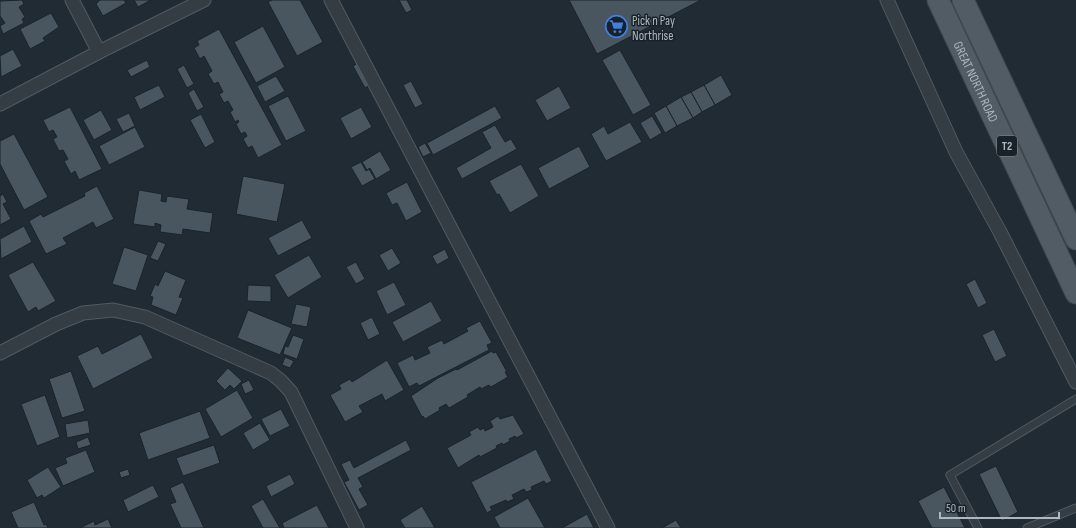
<svg xmlns="http://www.w3.org/2000/svg" width="1076" height="528" viewBox="0 0 1076 528" font-family="'Sofia Sans Condensed',sans-serif">
<rect width="100%" height="100%" fill="#212b33"/>
<g fill="#49555f" stroke="#1b232b">
<polygon points="22,0 24,4 19,7 25,17 22,19 24,23 3,34 0,26 5,23 0,16 0,1"/>
<polygon points="100,0 124,0 126,3 103,16 96,4"/>
<polygon points="134,0 151,0 138,7"/>
<polygon points="272,0 300,0 323,42 297,56 268,2"/>
<polygon points="399,0 407,0 412,10 406,13"/>
<polygon points="569,0 701,0 597,54"/>
<polygon points="51,13 59,27 43,38 45,41 30,49 20,29"/>
<polygon points="263,26 285,67 256,83 234,42"/>
<polygon points="219,29 282,145 258,158 252,146 248,148 243,139 247,136 245,132 241,134 236,124 239,122 238,120 235,122 230,112 233,110 228,101 224,103 219,94 223,92 218,82 214,84 208,74 212,71 204,56 200,59 194,48 199,45 197,41"/>
<polygon points="13,49 22,66 1,77 0,56"/>
<polygon points="620,50 651,105 633,115 602,60"/>
<polygon points="147,60 150,67 131,77 127,70"/>
<polygon points="360,62 372,84 365,88 353,66"/>
<polygon points="184,65 194,84 187,88 177,69"/>
<polygon points="721,75 732,95 715,105 704,85"/>
<polygon points="276,76 285,91 265,102 257,86"/>
<polygon points="411,81 423,104 415,108 403,85"/>
<polygon points="159,85 165,97 140,110 134,97"/>
<polygon points="704,85 715,105 702,112 691,92"/>
<polygon points="559,86 571,108 547,121 535,100"/>
<polygon points="194,89 204,107 197,111 188,93"/>
<polygon points="691,92 702,112 693,118 681,97"/>
<polygon points="288,96 306,131 286,141 268,106"/>
<polygon points="681,97 693,118 677,126 666,106"/>
<polygon points="495,106 502,118 433,155 427,143"/>
<polygon points="666,106 677,126 665,133 654,113"/>
<polygon points="70,107 102,169 79,180 75,171 71,174 64,161 68,159 63,150 59,151 53,139 57,137 53,130 49,132 43,120"/>
<polygon points="361,107 372,127 351,139 340,118"/>
<polygon points="101,110 112,130 94,140 83,120"/>
<polygon points="129,113 135,126 123,132 116,119"/>
<polygon points="201,114 215,142 205,148 190,120"/>
<polygon points="652,116 662,133 650,140 640,123"/>
<polygon points="630,122 642,142 606,161 591,134 604,126 608,134"/>
<polygon points="495,125 505,142 511,139 517,149 462,179 456,168 491,148 482,132"/>
<polygon points="135,127 145,147 109,165 99,146"/>
<polygon points="14,134 48,197 24,210 0,164 0,141"/>
<polygon points="425,143 431,153 423,157 418,147"/>
<polygon points="579,146 590,167 549,189 538,168"/>
<polygon points="380,151 391,170 376,179 370,168 367,170 362,162"/>
<polygon points="361,162 366,171 369,169 375,179 362,186 351,167"/>
<polygon points="521,164 539,196 510,213 499,194 497,195 489,181"/>
<polygon points="243,176 285,184 277,222 236,214"/>
<polygon points="407,182 422,212 406,221 397,203 392,205 386,193"/>
<polygon points="97,186 114,219 96,228 93,222 63,238 67,244 46,254 29,221 41,214 43,217 85,196 84,193"/>
<polygon points="139,190 162,194 161,201 166,202 167,196 189,199 187,209 213,213 210,233 183,229 182,235 160,232 161,225 155,223 155,227 133,224"/>
<polygon points="3,194 7,202 3,204 11,219 0,225 0,196"/>
<polygon points="302,220 312,238 278,256 268,238"/>
<polygon points="24,226 32,242 1,259 0,239"/>
<polygon points="158,241 166,244 158,261 150,258"/>
<polygon points="124,247 148,255 136,291 112,284"/>
<polygon points="392,248 401,263 388,271 379,255"/>
<polygon points="445,249 449,258 437,265 432,256"/>
<polygon points="309,255 322,277 288,298 274,275"/>
<polygon points="33,262 56,301 38,311 36,307 28,312 8,275"/>
<polygon points="356,262 365,279 356,284 346,267"/>
<polygon points="165,271 186,280 179,297 183,298 176,315 151,305 153,297 150,296 155,284 158,286"/>
<polygon points="975,279 987,303 978,308 966,284"/>
<polygon points="394,282 406,305 387,315 376,291"/>
<polygon points="248,285 271,286 271,302 247,301"/>
<polygon points="431,301 442,321 403,342 392,322"/>
<polygon points="296,304 311,307 307,327 291,324"/>
<polygon points="248,310 292,328 280,355 237,338"/>
<polygon points="372,317 380,334 368,340 360,323"/>
<polygon points="480,321 492,343 487,345 489,350 419,386 417,383 409,387 397,363 413,355 415,360 430,353 427,347 442,340 444,344 468,331 466,328"/>
<polygon points="994,329 1007,356 995,362 982,335"/>
<polygon points="141,334 153,358 93,389 77,356 98,346 102,354"/>
<polygon points="293,335 304,339 297,359 283,354 285,346 288,347"/>
<polygon points="492,351 493,353 496,352 507,372 505,372 508,377 491,387 489,385 481,389 480,387 467,395 468,397 449,408 446,404 439,408 440,410 425,419 423,416 422,417 411,396 438,378 456,369 457,370"/>
<polygon points="285,357 294,361 290,368 282,365"/>
<polygon points="387,360 404,390 385,401 382,394 359,406 363,412 345,422 330,395 341,389 339,385 350,379 352,382"/>
<polygon points="228,368 242,381 234,389 230,385 225,390 216,381"/>
<polygon points="71,371 85,411 62,418 49,379"/>
<polygon points="249,380 254,390 245,394 241,384"/>
<polygon points="237,390 253,418 221,437 205,409"/>
<polygon points="45,395 60,437 37,446 21,404"/>
<polygon points="281,409 290,426 270,436 261,419"/>
<polygon points="200,411 210,438 148,460 139,433"/>
<polygon points="513,415 524,434 516,438 515,436 509,439 510,441 503,445 502,443 496,446 497,448 480,457 479,455 458,468 447,448 471,435 469,432 478,427 480,430 484,428 485,431 493,427 490,421 498,416 500,419"/>
<polygon points="88,420 90,433 67,438 65,424"/>
<polygon points="260,423 270,440 253,450 243,433"/>
<polygon points="88,437 91,445 78,449 76,442"/>
<polygon points="406,440 411,450 358,478 363,487 359,489 368,505 359,510 344,482 349,480 341,464 350,460 354,468"/>
<polygon points="214,445 220,463 183,476 176,458"/>
<polygon points="536,449 552,481 546,484 544,481 531,487 532,490 526,492 524,489 512,495 514,499 507,502 506,500 490,507 492,510 487,513 471,482"/>
<polygon points="86,450 95,472 63,486 55,468 67,463 65,458"/>
<polygon points="996,466 1018,512 1002,521 979,474"/>
<polygon points="48,467 61,487 44,498 42,495 37,498 27,480"/>
<polygon points="128,469 130,475 121,478 119,472"/>
<polygon points="290,474 295,484 271,497 266,486"/>
<polygon points="183,482 204,528 181,528 170,504 176,502 170,488"/>
<polygon points="153,485 159,497 128,512 123,500"/>
<polygon points="944,487 965,528 932,528 918,501"/>
<polygon points="528,498 545,528 500,528 494,517"/>
<polygon points="263,499 280,528 263,528 251,506"/>
<polygon points="34,502 44,525 46,524 48,528 18,528 11,512"/>
<polygon points="317,505 329,528 284,528 282,523"/>
<polygon points="422,506 435,528 405,528 400,520"/>
<polygon points="587,514 594,528 562,528"/>
<polygon points="108,519 112,528 80,528 94,521 95,525"/>
<polygon points="676,520 681,528 662,528"/>
</g>
<g fill="none" stroke-linecap="round" stroke-linejoin="round">
<defs>
<g id="service">
<polyline points="978,528 950,475 1076,399"/>
<polyline points="1027,528 1076,508"/>
</g>
<g id="minor">
<polyline points="72,0 99,52"/>
<polyline points="331,0 608,528"/>
<polyline points="887,0 956,152 1000,232 1076,382"/>
<polyline points="0,104 99,52 204,0"/>
<polyline points="0,353 56,324 83,313 113,310 145,317 271,373 281,381 291,392 357,528"/>
</g>
<g id="primary">
<path id="s1" d="M938 0 1076 293"/>
<polyline points="963,0 1076,239"/>
</g>
</defs>
<use href="#service" stroke="#515a62" stroke-width="9"/>
<use href="#minor" stroke="#515a62" stroke-width="15"/>
<use href="#primary" stroke="#404851" stroke-width="23"/>
<use href="#service" stroke="#343d44" stroke-width="7"/>
<use href="#minor" stroke="#343d44" stroke-width="13"/>
<use href="#primary" stroke="#525c64" stroke-width="21"/>
</g>
<defs>
<symbol id="supermarket-ring" viewBox="-11 -11 22 22"><circle r="9.5" fill="#192129" stroke="#3f7fe0" stroke-width="1.5"/><path d="M-6-5.5h2.5l.6 2H6L4.5 2H-2.5L-4.4-4H-6ZM-1.5 3.2a1.3 1.3 0 1 0 .1 0ZM3 3.2a1.3 1.3 0 1 0 .1 0Z" fill="#3f7fe0"/></symbol>
</defs>
<g fill-rule="evenodd">
<use href="#supermarket-ring" x="604" y="14" width="25" height="25"/>
</g>
<g text-anchor="middle" stroke-width="3" stroke-linejoin="round" paint-order="stroke">
<rect fill="#192129" stroke="#818b93" stroke-width="1" x="997" y="136" width="20" height="20" rx="3"/>
<g font-size="12" font-weight="bold" fill="#aeb8c1">
<text x="1007" y="150">T2</text>
</g>
<g font-size="13" fill="#aeb8c1" stroke="#192129" text-anchor="start">
<text x="632" y="25">Pick n Pay<tspan x="632" dy="15">Northrise</tspan></text>
</g>
<g font-size="13" fill="#aeb8c1" stroke="#192129">
<text dy="5" stroke="none"><textPath href="#s1" startOffset="90">GREAT NORTH ROAD</textPath></text>
</g>
</g>
<path d="M940 512v6h119v-6" fill="none" stroke="#aeb8c1" stroke-width="2"/>
<text x="946" y="512" font-size="12" fill="#aeb8c1" stroke="#192129" stroke-width="3" paint-order="stroke">50 m</text>
</svg>
